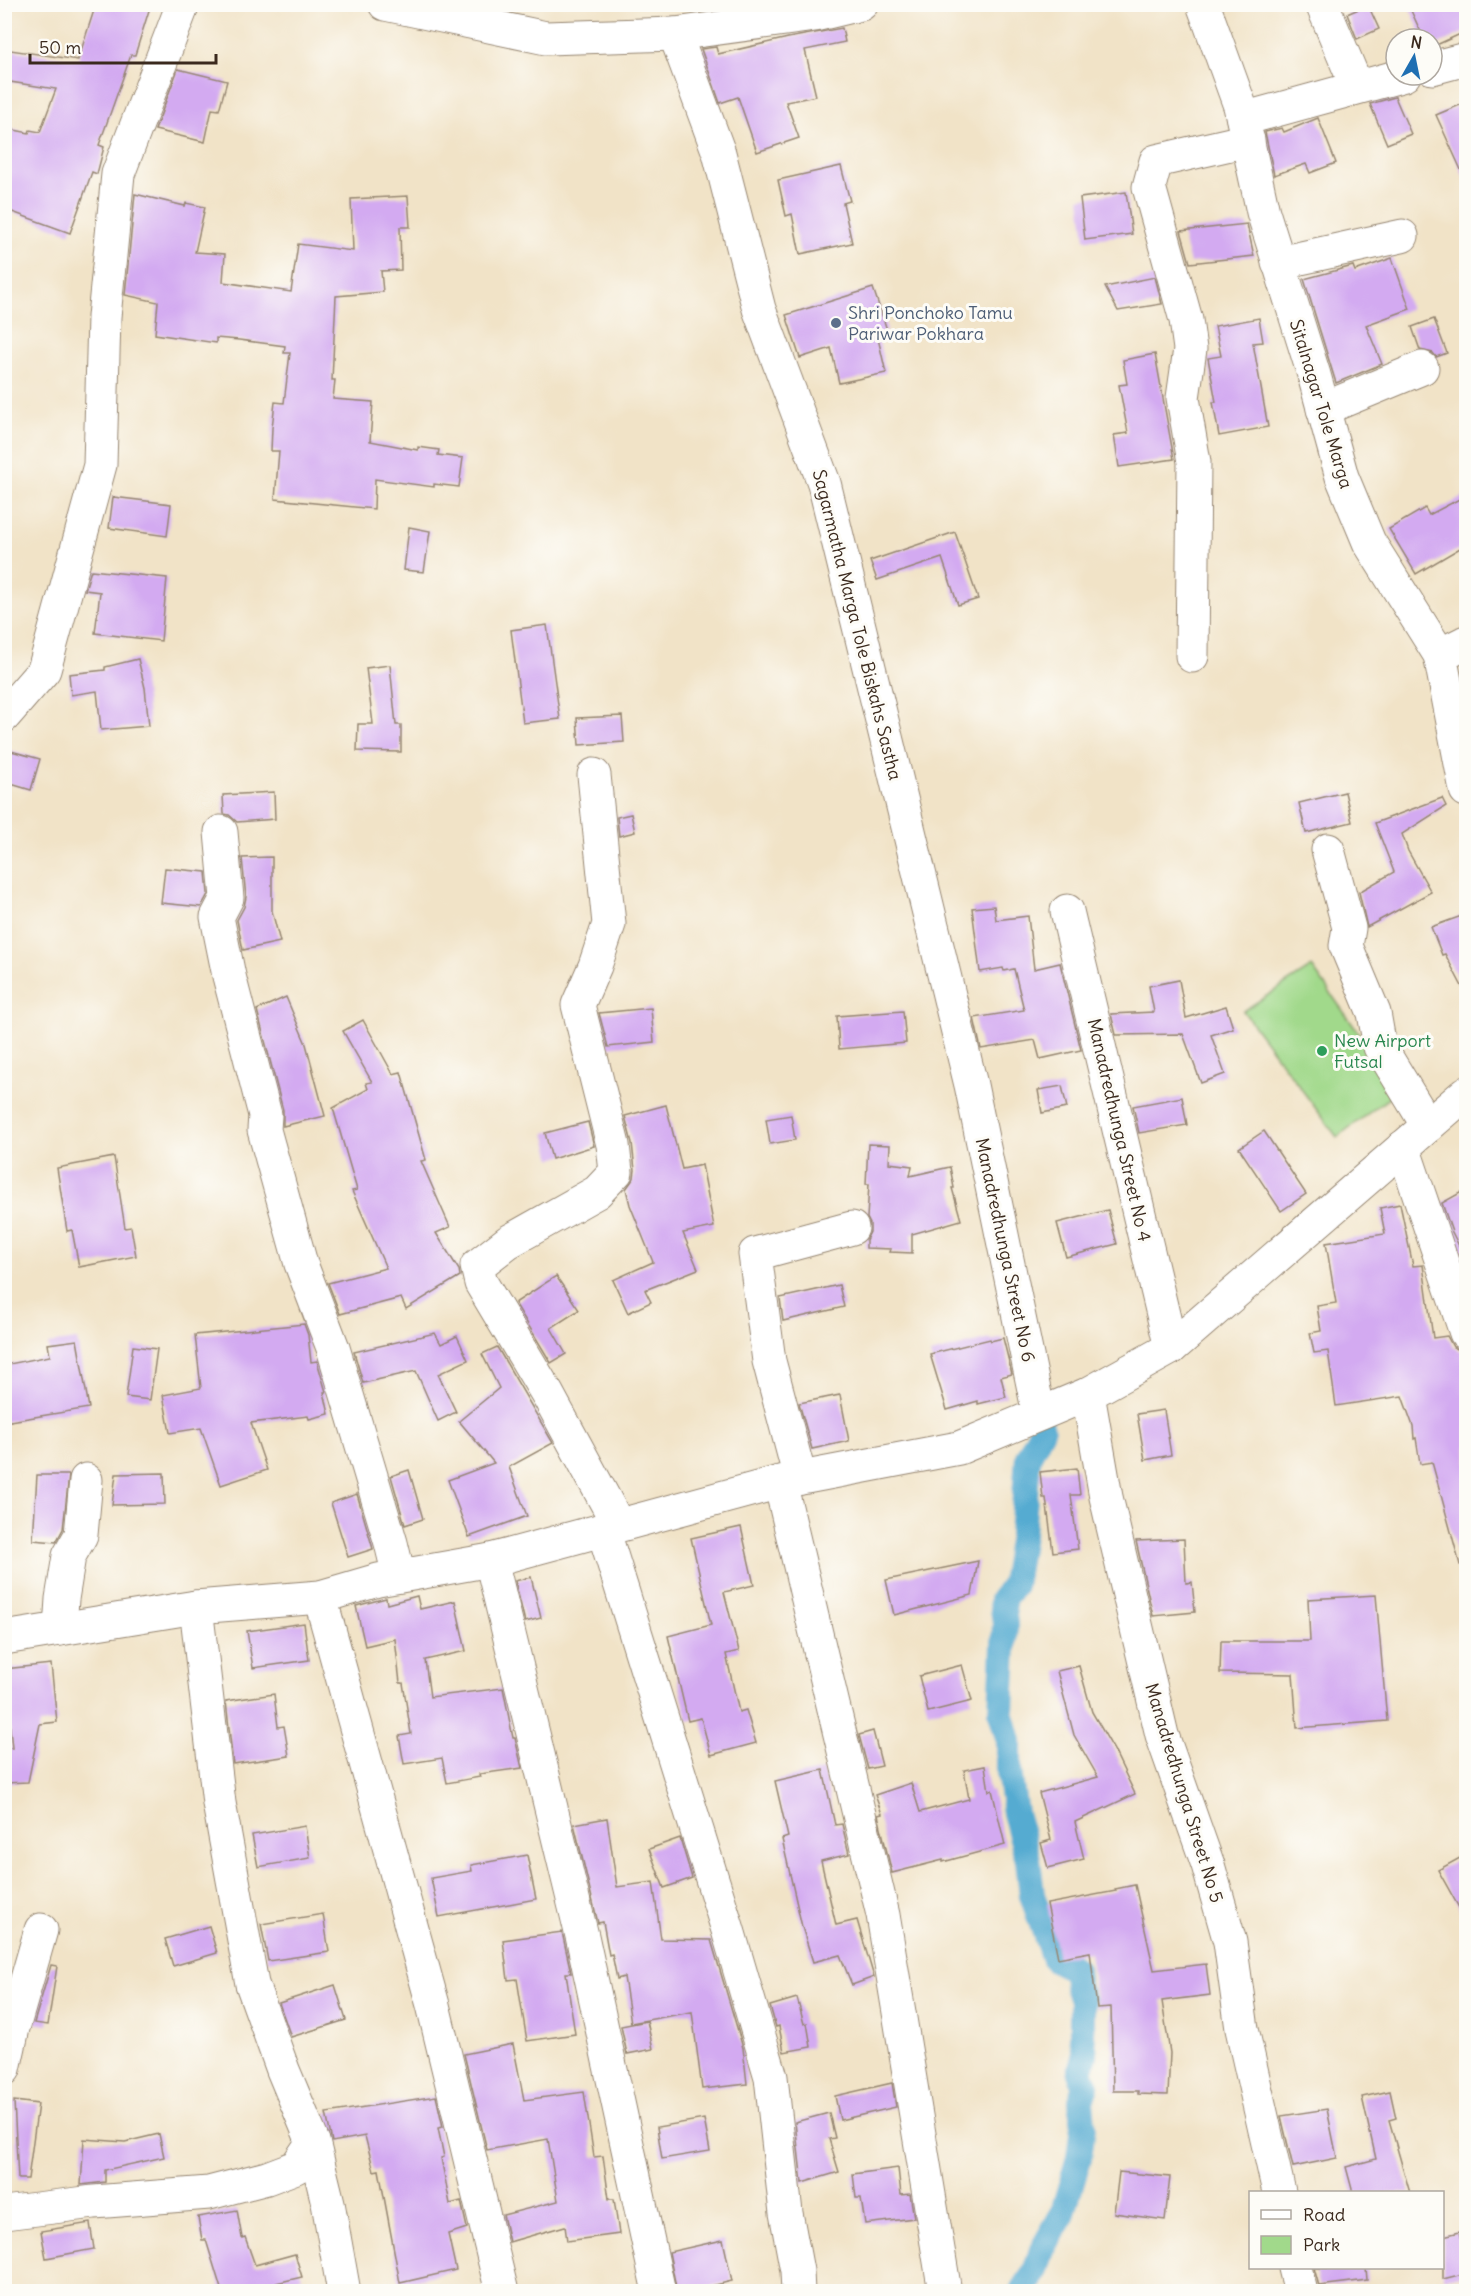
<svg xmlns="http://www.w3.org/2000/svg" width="1471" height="2296" viewBox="0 0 1471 2296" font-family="Delius,sans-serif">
<rect width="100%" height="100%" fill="#fdfcf7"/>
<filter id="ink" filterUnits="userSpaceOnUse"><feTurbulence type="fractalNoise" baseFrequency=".0167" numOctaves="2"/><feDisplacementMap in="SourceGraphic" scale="12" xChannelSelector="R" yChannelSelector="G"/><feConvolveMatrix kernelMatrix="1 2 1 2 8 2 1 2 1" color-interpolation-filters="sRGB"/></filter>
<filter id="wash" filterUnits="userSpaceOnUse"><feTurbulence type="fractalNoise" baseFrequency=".008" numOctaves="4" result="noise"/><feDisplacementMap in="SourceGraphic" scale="24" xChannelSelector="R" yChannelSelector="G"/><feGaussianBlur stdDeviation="1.35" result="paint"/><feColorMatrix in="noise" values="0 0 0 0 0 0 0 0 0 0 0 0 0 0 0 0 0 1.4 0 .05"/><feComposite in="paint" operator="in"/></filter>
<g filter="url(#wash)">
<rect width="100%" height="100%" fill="#f1e3c7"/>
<polygon fill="#a1d98b" stroke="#6e8254" stroke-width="1.5" points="1312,967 1399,1090 1337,1137 1243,1011"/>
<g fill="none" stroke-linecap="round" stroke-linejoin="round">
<polyline stroke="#54abd1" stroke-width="26" points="1022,2292 1035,2272 1042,2250 1062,2215 1079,2158 1083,2126 1081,2101 1086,2085 1080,2073 1085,2054 1082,2036 1082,2000 1077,1987 1076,1970 1054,1959 1032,1895 1028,1860 1015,1813 1009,1771 1009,1741 1001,1712 1005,1624 1002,1600 1014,1585 1022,1535 1028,1457 1042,1430 1039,1420 1040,1406 1049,1402"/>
</g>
<g id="blocks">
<g fill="#d3aaf1">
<polygon points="96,4 151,4 135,55 131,55 99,145 104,147 97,174 92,172 70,233 4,209 4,128 29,133 30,130 40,132 56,89 4,81 4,49 78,60"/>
<polygon points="1408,4 1467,4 1467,31 1432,47 1432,39 1424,39"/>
<polygon points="1368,5 1379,29 1357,39 1347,14"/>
<polygon points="842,28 845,42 805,50 816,96 786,102 799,138 757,152 738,97 720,103 701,49 716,47 718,54 788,38"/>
<polygon points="178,69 227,81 219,110 212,109 205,142 155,130"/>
<polygon points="1395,97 1411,134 1387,144 1370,104"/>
<polygon points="1467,102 1467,183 1436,115"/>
<polygon points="1318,118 1336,163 1310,173 1306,164 1274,175 1265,132 1282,128 1284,132"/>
<polygon points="841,166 850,201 843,203 852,243 800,254 792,214 786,216 778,180"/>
<polygon points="1126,192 1132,234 1085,240 1080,198"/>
<polygon points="135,194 185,206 186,203 205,207 195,252 225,254 223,282 291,292 298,244 353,251 351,199 408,196 410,227 400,227 401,270 381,271 383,292 336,296 332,380 335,380 333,399 373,402 370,441 418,450 418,447 439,450 438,455 463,458 459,487 434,484 434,487 375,479 374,509 275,499 279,451 271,451 272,428 275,402 284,403 290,353 284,353 285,346 239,340 216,338 216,343 155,334 158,302 125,295"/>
<polygon points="1247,224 1254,256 1190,263 1181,231"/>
<polygon points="1392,258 1410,309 1366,325 1382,364 1336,383 1304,279 1353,266 1355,271"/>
<polygon points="1155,277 1162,304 1118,311 1105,287"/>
<polygon points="873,288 887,330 877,334 886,373 839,383 831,348 800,358 786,315"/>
<polygon points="1259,318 1263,342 1253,343 1268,427 1219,436 1213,402 1216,402 1208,358 1221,356 1215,326"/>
<polygon points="1434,319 1447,353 1436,357 1433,353 1420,350 1412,327"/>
<polygon points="1155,354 1174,459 1119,467 1114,435 1128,433 1119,385 1127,384 1123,360"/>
<polygon points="1467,495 1467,544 1416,574 1389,529 1425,508 1429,515"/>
<polygon points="113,497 171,504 167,536 109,528"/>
<polygon points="409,527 430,531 424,572 404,570"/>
<polygon points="955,532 978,599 958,605 942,558 877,580 870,561"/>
<polygon points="91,570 167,578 161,641 95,633 100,592 85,590"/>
<polygon points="547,625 560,719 523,723 511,630"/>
<polygon points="138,659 145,688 149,726 101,730 97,691 71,695 69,674 105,670 105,667"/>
<polygon points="390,665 396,725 401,725 401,752 357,751 358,724 373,724 366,668"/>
<polygon points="622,716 624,742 579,745 577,718"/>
<polygon points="4,749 40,759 31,790 4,782"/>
<polygon points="274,792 275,819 237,822 229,815 224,814 223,795"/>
<polygon points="1345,792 1352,822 1306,833 1299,803"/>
<polygon points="1442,798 1446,806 1402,834 1408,851 1431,892 1367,927 1359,892 1394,872 1375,823"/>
<polygon points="631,814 635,832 619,836 617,817"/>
<polygon points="272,857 272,911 280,942 243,950 237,920 244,907 246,897 242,858"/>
<polygon points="165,868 206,872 208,894 201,907 161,903"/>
<polygon points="994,906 996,920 1028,916 1034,969 1060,963 1081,1050 1040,1059 1035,1040 981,1049 974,1018 1024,1010 1014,969 1004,971 1003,968 980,972 972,908"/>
<polygon points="1467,914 1467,996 1445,954 1442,955 1431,927"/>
<polygon points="1179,980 1186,1018 1226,1006 1233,1028 1211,1035 1225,1074 1201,1083 1183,1034 1116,1035 1111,1014 1154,1012 1149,986"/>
<polygon points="286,997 306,1044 325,1116 283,1126 283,1110 257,1010"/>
<polygon points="651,1008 654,1042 608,1047 599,1013"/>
<polygon points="903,1011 906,1043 839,1049 837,1016"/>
<polygon points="363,1020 393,1074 401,1072 426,1160 421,1161 450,1227 436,1233 459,1270 460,1276 406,1309 401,1298 340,1314 328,1283 386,1268 352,1191 357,1190 333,1108 368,1089 366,1083 372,1082 343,1031"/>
<polygon points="1062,1086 1067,1108 1042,1113 1038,1090"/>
<polygon points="1182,1097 1187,1125 1139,1133 1133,1106"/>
<polygon points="666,1105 682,1169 702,1165 714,1227 683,1233 698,1269 645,1290 651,1302 628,1313 613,1280 653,1262 630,1205 626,1189 634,1178 635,1170 632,1143 625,1116"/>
<polygon points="791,1115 795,1140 770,1144 766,1119"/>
<polygon points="588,1122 594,1146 552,1159 545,1133"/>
<polygon points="1264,1131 1306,1194 1281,1211 1239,1148"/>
<polygon points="868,1144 890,1145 889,1163 912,1166 910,1176 950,1167 954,1188 952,1188 961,1220 912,1234 912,1253 890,1252 891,1249 866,1248 866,1240 870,1232 870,1224 867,1218 869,1184 866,1184"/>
<polygon points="114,1157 125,1228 131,1227 136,1256 79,1267 72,1230 67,1231 57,1168"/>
<polygon points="1467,1189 1467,1262 1452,1232 1442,1203"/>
<polygon points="1400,1204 1413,1266 1423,1265 1433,1338 1447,1336 1453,1347 1462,1351 1467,1370 1467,1564 1460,1565 1432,1462 1420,1464 1416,1438 1414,1439 1413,1426 1402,1396 1336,1406 1328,1351 1314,1353 1310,1333 1321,1331 1317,1306 1336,1303 1326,1243 1385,1234 1380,1208"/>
<polygon points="1108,1210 1117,1244 1066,1257 1057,1223"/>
<polygon points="556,1276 579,1310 551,1328 566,1354 551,1363 515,1303"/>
<polygon points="839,1285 844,1307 783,1321 780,1298"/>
<polygon points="304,1324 308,1335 311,1362 317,1361 326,1392 324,1392 329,1414 309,1419 308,1416 251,1423 267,1470 221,1485 201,1428 170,1433 163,1395 201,1388 195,1335"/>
<polygon points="435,1333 441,1344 457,1336 468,1360 438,1374 456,1412 438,1421 416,1371 363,1383 354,1352"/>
<polygon points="1003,1338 1012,1374 1001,1377 1006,1397 978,1404 978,1401 947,1410 930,1354 990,1339 991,1341"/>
<polygon points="77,1340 89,1408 4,1422 4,1365 50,1356 48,1344"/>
<polygon points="133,1346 157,1349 150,1400 126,1397"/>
<polygon points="497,1347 553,1443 509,1467 527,1516 469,1537 448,1480 494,1463 459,1421 499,1388 482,1354"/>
<polygon points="840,1395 849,1441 812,1449 799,1403"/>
<polygon points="1164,1410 1171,1455 1145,1460 1137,1414"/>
<polygon points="1077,1468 1080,1495 1071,1495 1078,1549 1053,1552 1046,1498 1043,1498 1040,1472"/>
<polygon points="409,1470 423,1519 405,1525 391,1476"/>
<polygon points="164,1473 165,1504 112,1505 116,1474"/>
<polygon points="37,1475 69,1475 63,1529 56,1542 33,1540"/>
<polygon points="357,1494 373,1549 348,1557 331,1503"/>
<polygon points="741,1527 754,1585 724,1592 739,1651 726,1654 739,1712 746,1710 756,1743 711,1755 701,1718 688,1721 668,1636 711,1625 691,1538"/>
<polygon points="1184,1539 1186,1583 1192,1582 1195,1612 1153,1616 1136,1541"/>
<polygon points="978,1561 972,1595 894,1615 886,1580"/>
<polygon points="531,1577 541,1618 525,1622 515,1581"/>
<polygon points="1376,1595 1387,1721 1297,1728 1293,1674 1220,1673 1221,1641 1310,1641 1308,1599"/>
<polygon points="417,1596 420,1609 455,1601 466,1651 425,1660 430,1697 503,1688 513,1738 515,1738 522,1768 479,1774 480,1777 447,1783 442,1758 404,1764 399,1736 411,1734 403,1683 400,1683 395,1639 365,1646 356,1606 386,1598 387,1604"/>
<polygon points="304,1623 309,1660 253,1668 247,1631"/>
<polygon points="51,1664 57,1722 40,1724 28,1782 4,1783 4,1749 12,1748 4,1669"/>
<polygon points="962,1665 972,1701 928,1712 919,1676"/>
<polygon points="1079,1666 1092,1712 1114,1750 1135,1794 1075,1822 1084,1859 1048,1868 1041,1843 1051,1840 1039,1793 1098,1777 1074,1735 1057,1671"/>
<polygon points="274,1694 278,1727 284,1726 289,1756 233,1764 226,1701"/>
<polygon points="873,1731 882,1766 868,1769 859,1735"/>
<polygon points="985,1766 989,1791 992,1790 1005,1845 943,1862 943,1860 892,1873 878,1815 882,1814 875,1795 911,1783 920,1812 969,1799 964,1770"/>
<polygon points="823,1770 835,1825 842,1824 849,1854 821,1861 836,1925 857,1920 874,1977 852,1985 840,1955 813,1962 802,1927 782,1839 788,1837 775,1781"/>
<polygon points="607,1818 617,1887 653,1882 661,1939 711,1940 743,2048 747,2084 702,2089 692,2012 631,2023 624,1977 617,1979 612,1954 609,1955 603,1922 598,1923 574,1824"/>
<polygon points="305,1826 310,1858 258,1867 252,1835"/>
<polygon points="680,1838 692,1878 664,1888 649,1849"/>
<polygon points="1467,1854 1467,1922 1438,1870"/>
<polygon points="527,1855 536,1899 439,1917 431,1878 472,1871 471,1865"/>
<polygon points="1135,1885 1154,1970 1206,1964 1210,1995 1162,2001 1170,2053 1168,2095 1138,2094 1138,2091 1113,2091 1111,2007 1097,2008 1090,1952 1058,1958 1047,1904 1116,1891 1115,1889"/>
<polygon points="323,1914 329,1952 268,1961 261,1924"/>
<polygon points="209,1926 217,1953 173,1966 165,1939"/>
<polygon points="562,1932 571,1973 566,1973 575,2034 527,2041 517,1979 508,1980 503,1940"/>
<polygon points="51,1965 57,1966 48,2025 34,2023"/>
<polygon points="335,1985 346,2020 291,2037 279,2003"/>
<polygon points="797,1998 804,2024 807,2023 811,2047 784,2052 779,2026 776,2027 770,2006"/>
<polygon points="647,2021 653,2049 627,2054 621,2026"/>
<polygon points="513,2044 524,2100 584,2092 594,2157 603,2156 609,2199 614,2199 619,2234 567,2241 565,2226 509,2242 503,2215 558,2201 548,2139 487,2150 464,2054"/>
<polygon points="892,2083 896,2107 840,2120 835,2096"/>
<polygon points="1390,2091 1396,2118 1389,2120 1410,2193 1353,2193 1346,2167 1376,2159 1362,2097"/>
<polygon points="436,2096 443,2127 438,2128 444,2157 441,2158 450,2204 461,2201 467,2228 448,2234 456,2270 400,2283 379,2170 374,2171 365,2136 332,2142 326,2113"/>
<polygon points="14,2101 38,2104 28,2179 18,2179"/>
<polygon points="1327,2109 1337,2158 1293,2167 1281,2116"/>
<polygon points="829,2113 835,2138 829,2139 839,2172 802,2183 795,2122"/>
<polygon points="704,2119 710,2151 662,2159 657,2127"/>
<polygon points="159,2134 164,2157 105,2170 105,2182 81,2185 84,2139 125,2142"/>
<polygon points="898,2168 901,2195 910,2194 914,2218 865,2224 861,2198 856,2198 853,2174"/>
<polygon points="1119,2172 1170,2177 1165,2220 1114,2213"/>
<polygon points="237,2210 242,2238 245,2237 255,2265 295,2254 302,2277 238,2292 222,2292 206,2240 202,2240 198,2217"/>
<polygon points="90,2223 94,2249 46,2258 41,2231"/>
<polygon points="1460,2232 1467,2258 1467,2273 1443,2279 1443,2236"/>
<polygon points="723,2240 732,2281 687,2292 677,2292 669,2252"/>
<polygon points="1314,2268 1366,2268 1367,2280 1319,2286"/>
</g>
</g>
</g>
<g filter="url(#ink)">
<use href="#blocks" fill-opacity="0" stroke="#968672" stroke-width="1.5"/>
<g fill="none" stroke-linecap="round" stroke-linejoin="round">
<defs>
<g id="minor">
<polyline points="385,4 546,38 675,34 815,15 861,4"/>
<polyline points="1203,4 1240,106 1263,212 1314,375 1342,477 1369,542 1440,655 1466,790"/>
<polyline points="1322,4 1357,87"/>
<polyline points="675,34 719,153 759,309 824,483 971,1085 1039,1414"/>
<polyline points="1432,68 1466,59"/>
<polyline points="1243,119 1404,75"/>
<polyline points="1278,263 1402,236"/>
<polyline points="1323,409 1422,368"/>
<polyline points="1440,655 1466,642"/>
<polyline points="1192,656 1194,462 1183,398 1190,349 1186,320 1149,187 1156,161 1248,140"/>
<polyline points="4,716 44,670 100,465 104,317 118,174 183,4"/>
<polyline points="594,775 609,924 595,966 578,1005 613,1145 616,1172 597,1192 508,1242 477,1266 481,1283 548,1395 618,1524"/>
<polyline points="221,832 227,898 217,917 229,976 265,1115 264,1130 301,1264 333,1348 391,1543 399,1576"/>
<polyline points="1328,850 1349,928 1346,946 1374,1013 1380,1047 1428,1126"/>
<polyline points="1067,911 1171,1348"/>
<polyline points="1403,1147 1466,1333"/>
<polyline points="1088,1394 1106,1497 1162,1735 1208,1865 1230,1942 1242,2029 1279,2192"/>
<polyline points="800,1478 769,1361 755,1254 852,1228"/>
<polyline points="780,1482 883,1915 945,2292"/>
<polyline points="603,1529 728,1930 771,2077 786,2213 797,2271 798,2292"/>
<polyline points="491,1560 582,1936 659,2292"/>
<polyline points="320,1597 433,2005 502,2292"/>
<polyline points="196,1607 219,1803 252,1984 283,2070 313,2142 328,2203 344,2292"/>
<polyline points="60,1629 62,1599 69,1556 81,1535 86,1480"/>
<polyline points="4,1638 196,1607 320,1597 378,1580 491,1560 780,1482 959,1448 1088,1394 1171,1348 1466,1093"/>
<polyline points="4,2069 13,2028 41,1930"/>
<polyline points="4,2213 94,2202 209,2193 267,2178 296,2167 313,2142"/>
<polyline points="1295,2268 1301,2292"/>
</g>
</defs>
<use href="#minor" stroke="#968672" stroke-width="35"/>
<use href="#minor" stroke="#fff" stroke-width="33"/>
</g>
</g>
<circle fill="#5c6f8a" stroke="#fdfcf7" stroke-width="2" cx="836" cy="323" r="6"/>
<circle fill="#2e9e5b" stroke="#fdfcf7" stroke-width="2" cx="1322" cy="1051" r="6"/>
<g text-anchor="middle" stroke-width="6" stroke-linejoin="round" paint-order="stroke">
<g font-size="18" fill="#4e5e75" stroke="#fdfcf7" text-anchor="start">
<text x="848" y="319">Shri Ponchoko Tamu<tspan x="848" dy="21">Pariwar Pokhara</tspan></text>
</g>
<g font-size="18" fill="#3b2a1e" stroke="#fdfcf7">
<text transform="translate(1321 404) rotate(73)" y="6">Sitalnagar Tole Marga</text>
<text transform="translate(857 625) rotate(76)" y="6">Sagarmatha Marga Tole Biskahs Sastha</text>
<text transform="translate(1119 1130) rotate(77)" y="6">Manadredhunga Street No 4</text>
<text transform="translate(1005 1250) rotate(78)" y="6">Manadredhunga Street No 6</text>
<text transform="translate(1184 1793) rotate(73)" y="6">Manadredhunga Street No 5</text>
</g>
<g font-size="18" fill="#27864d" stroke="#fdfcf7" text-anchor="start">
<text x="1334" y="1047">New Airport<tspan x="1334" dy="21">Futsal</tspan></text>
</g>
</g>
<rect width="1471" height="2296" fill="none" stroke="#fdfcf7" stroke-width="24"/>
<rect x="1249" y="2191" width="195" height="78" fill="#fdfcf7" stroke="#afa8a0" stroke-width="1.5"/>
<rect x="1261" y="2210" width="30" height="9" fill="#ffffff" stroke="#afa8a0" stroke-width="1.5"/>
<text x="1303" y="2221" font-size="18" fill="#3b2a1e">Road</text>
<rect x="1261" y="2236" width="30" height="18" fill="#a1d98b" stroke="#afa8a0" stroke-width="1.5"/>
<text x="1303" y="2251" font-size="18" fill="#3b2a1e">Park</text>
<g transform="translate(1414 57) rotate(9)"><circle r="28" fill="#fdfcf7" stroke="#afa8a0" stroke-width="1.5"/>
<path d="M0-4.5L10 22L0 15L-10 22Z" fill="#1f6fb2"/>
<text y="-9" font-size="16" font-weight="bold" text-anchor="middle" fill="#3b2a1e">N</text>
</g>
<path d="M30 54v9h186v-9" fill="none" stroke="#3b2a1e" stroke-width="3"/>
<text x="39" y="54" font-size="18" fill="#3b2a1e" stroke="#fdfcf7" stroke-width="4.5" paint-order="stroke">50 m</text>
</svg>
